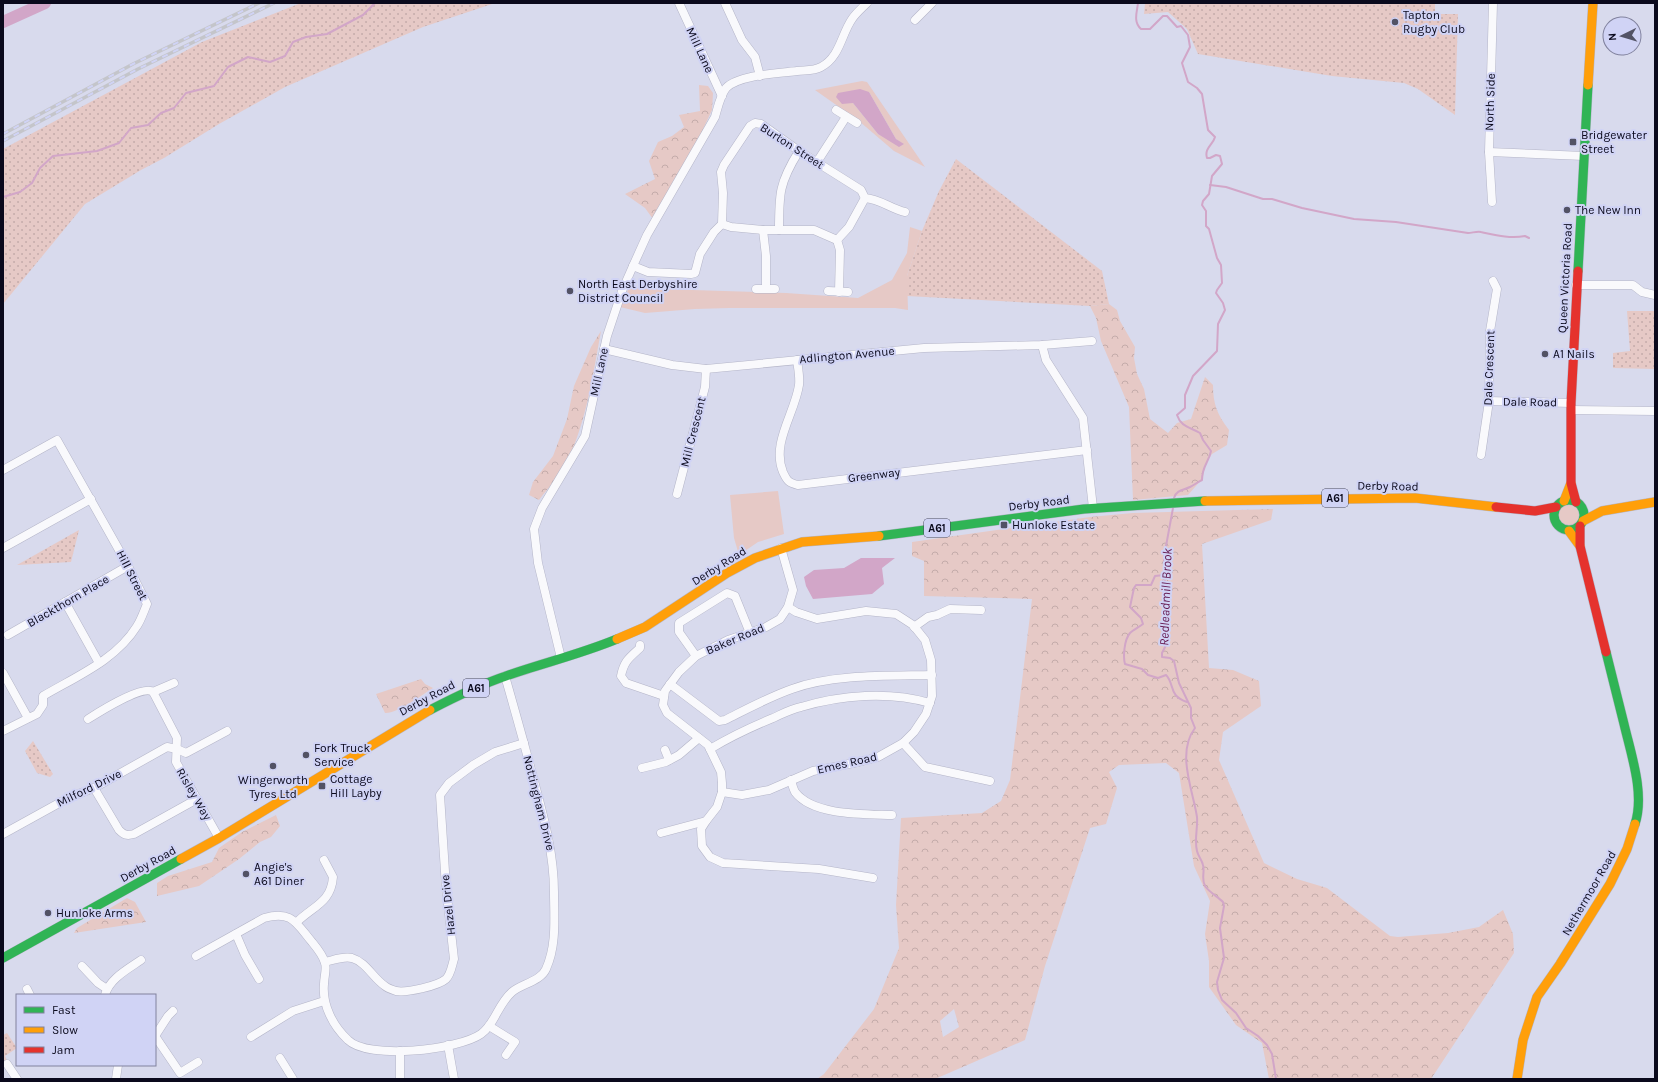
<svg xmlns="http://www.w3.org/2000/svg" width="1658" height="1082" viewBox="0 0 1658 1082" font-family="Karla,sans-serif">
<defs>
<pattern id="forest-crowns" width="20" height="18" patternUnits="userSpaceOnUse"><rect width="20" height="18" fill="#e6c9c6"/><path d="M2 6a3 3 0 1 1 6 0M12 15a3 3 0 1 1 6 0" fill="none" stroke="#c4abaa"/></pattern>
<pattern id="park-dots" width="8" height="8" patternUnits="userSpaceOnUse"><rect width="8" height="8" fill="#e6c9c6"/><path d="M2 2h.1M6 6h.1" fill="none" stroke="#c4abaa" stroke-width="1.8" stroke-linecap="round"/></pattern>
</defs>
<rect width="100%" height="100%" fill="#d8daed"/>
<g fill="#e6c9c6" fill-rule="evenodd">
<path d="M862 81 867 82 925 167 894 151 859 121 815 90ZM869 92 896 139 904 145 878 134 853 103Z"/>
<polygon points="910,227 922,231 907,276 908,310 895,308 729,308 695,309 645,313 620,307 629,288 786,293 858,298 892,280 907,253"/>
<polygon points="778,491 784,534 758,542 739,555 734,538 730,495"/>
<circle cx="1569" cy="515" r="11"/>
</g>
<g fill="url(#forest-crowns)" fill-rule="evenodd">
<polygon points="699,85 708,86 713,93 712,110 697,142 653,219 645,208 625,194 655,179 649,161 658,142 672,136 684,127 679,115 700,111"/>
<path d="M1109 304 1117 310 1120 321 1135 347 1134 358 1137 374 1144 389 1150 419 1168 433 1177 423 1191 419 1205 377 1213 385C1213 404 1217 414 1229 430L1227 445 1212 454 1204 466 1203 478 1188 495 1133 500 1129 407 1101 341 1096 318 1090 306Z"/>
<path d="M601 331C593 374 587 419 568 460 561 474 549 487 539 500L529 495 533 482 553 456 567 419 574 386 591 347Z"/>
<path d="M1273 509 1271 520 1202 544 1209 668 1233 670 1259 681 1261 706 1223 732 1219 760 1264 863 1297 879 1327 888 1390 936 1398 937 1448 933 1479 927 1503 910 1513 934 1514 953 1431 1079H1269L1262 1043 1236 1025 1209 987V961L1205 934 1210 901 1194 866 1179 773 1166 763 1119 765 1109 772 1117 788 1106 824 1090 828 1045 966 1025 1040 935 1079H817L824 1074 874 1009 899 948 896 905 901 818 982 813 1001 801 1010 780 1032 599 924 596V561L912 556V542L1090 517 1133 513ZM954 1009 959 1027 943 1037 940 1021Z"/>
<path d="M421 679 425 684 433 688C422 695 397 714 385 713L376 694Z"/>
<polygon points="276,815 280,826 271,837 260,842 239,859 199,886 157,896 157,883 168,876 212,862 219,848 242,832"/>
<polygon points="127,898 135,902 146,922 74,933 77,928"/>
</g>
<g fill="url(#park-dots)">
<polygon points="301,3 495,3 423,27 285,87 219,124 164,158 141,170 85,204 3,304 3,149 202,42"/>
<polygon points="1145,3 1435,3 1435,14 1458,14 1455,115 1418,89 1404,83 1332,76 1198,54 1187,29 1168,12 1144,14"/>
<polygon points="956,159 1102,271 1109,304 1090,306 907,296 907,276 922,231 939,191"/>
<polygon points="1627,311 1655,311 1655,369 1613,368 1613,353 1630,351"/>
<polygon points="79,530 71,562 17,565"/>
<polygon points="33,741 53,774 50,777 37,773 25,751"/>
<polygon points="7,1033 17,1048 5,1056 7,1060 3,1062 3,1035"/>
</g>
<g fill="#d2a6c8">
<polygon points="860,89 869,92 896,139 904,144 899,147 878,134 853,103 842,104 836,97 838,93"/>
<polygon points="861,558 895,558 882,568 884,584 872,594 813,599 806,586 804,577 814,570 844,568"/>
</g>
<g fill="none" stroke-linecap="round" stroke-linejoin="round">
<g stroke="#d2a6c8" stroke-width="2">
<path d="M1138 3C1137 12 1133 22 1141 29H1150L1163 16H1167L1177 27 1181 26 1188 35 1190 47 1182 63 1188 82 1197 88 1202 94 1208 130 1215 137C1213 145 1204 148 1207 158H1210L1216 155 1220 156 1222 164 1212 176 1209 194 1203 201 1202 205 1206 211V226L1209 229 1217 258 1221 265 1222 283 1217 290 1216 293 1223 303 1225 310 1218 324 1217 351 1193 376 1185 395V408L1177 415C1181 427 1190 427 1200 433L1203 440 1211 451C1209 462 1202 466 1202 480 1198 482 1194 485 1190 487 1184 490 1176 490 1174 498"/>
<path d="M1210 185 1226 187 1263 199H1272L1302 208 1354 219 1396 222 1468 233C1472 233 1477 231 1481 232 1495 235 1510 239 1525 236L1529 238"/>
<polyline points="3,197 20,192 32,183 40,168 53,156 97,151 119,143 131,128 148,125 161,113 174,108 186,93 214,86 228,67 248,57 270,62 285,56 293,42 306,37 327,34 363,15 375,3"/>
<path d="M1173 508 1164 557 1167 643 1162 653V657L1170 658 1174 661 1179 683 1191 708V718L1195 728C1176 753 1193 790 1197 817 1198 829 1194 839 1197 851 1198 856 1202 860 1203 865 1205 872 1201 879 1205 886 1209 892 1218 897 1223 902L1224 906 1220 928 1224 958 1217 982 1218 990 1222 1000 1236 1013 1246 1028 1258 1036 1267 1045 1272 1054 1276 1079"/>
<path d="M1164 575 1155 576 1151 585H1136L1134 588 1130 607 1141 618 1143 624C1139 627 1133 630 1130 633 1124 640 1123 657 1125 664L1142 669 1148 675 1158 678 1166 675C1175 684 1168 696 1187 702"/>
</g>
<polyline stroke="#d2a6c8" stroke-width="12" points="3,22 45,3"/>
<defs>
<g id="street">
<polyline points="679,3 722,96"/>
<polyline points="725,3 742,40 755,57 760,76"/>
<polyline points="915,20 932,3"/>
<polyline points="836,110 857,123"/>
<polyline points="1489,152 1584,156"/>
<polyline points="817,162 846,117"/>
<polyline points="1492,202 1489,152 1493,3"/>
<polyline points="722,224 731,227 763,230 814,230 837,240 840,250 839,292"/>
<polyline points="763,230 766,256 766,288"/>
<path d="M779 230C779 194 779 183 799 151"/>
<polyline points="837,240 849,227 865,198"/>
<path d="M633 266 648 272 691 274 695 273 700 254 714 232 722 224 723 193 721 172 724 165 750 126 755 123 761 124 799 151 861 190 865 198C880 199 891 209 905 212"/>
<polyline points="1576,285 1633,285 1642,292 1655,295"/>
<polyline points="756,289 775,289"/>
<polyline points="828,291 848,292"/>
<polyline points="1042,345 1046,360 1083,418 1093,508"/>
<polyline points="604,349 672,365 706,369 924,348 1042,345 1092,341"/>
<path d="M797 360C798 368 800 377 799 385 795 413 771 443 783 472 787 481 789 483 798 485L1087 450"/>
<polyline points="1489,401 1571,403"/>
<polyline points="1571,410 1655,411"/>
<polyline points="1481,455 1489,401 1490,331 1497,289 1493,281"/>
<path d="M3 470 57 440 128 566 147 604C144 611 141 620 137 626 116 660 77 676 43 696V705L37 714 3 731"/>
<polyline points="677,494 705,387 706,369"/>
<polyline points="3,548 91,499"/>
<polyline points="65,602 99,663"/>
<polyline points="914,627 928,617 937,615 950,609 981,610"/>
<polyline points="8,635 128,566"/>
<path d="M640 645V648C629 658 624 661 621 676L626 683 664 696"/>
<polyline points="696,656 679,632 679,623 727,593 735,596 750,633"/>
<path d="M561 658 538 563 534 529 542 508 585 436 607 336 622 291 633 266 647 235 715 117C718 107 720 96 726 88 738 75 780 73 797 71 805 70 814 71 821 67 840 57 841 35 852 19 856 13 862 8 867 3"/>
<polyline points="3,673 28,718"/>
<path d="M670 684 719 721 725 720C747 709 769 697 792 689 833 674 889 676 932 675"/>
<polyline points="153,692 174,683"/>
<path d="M88 719C99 712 143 684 153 692L177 738 176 762 219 838"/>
<polyline points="903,743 925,767 990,781"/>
<path d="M710 749C730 737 751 727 773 718 782 714 791 709 801 707 841 695 889 691 930 703"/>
<polyline points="665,750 669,760"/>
<polyline points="642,768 666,762 679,755 699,738"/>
<path d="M791 780C792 784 793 788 795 792 813 816 865 814 892 815"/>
<path d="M94 788 119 830C124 835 127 836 134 834L197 799"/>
<polyline points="722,792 742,795 769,790 813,771 859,762 878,757 903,743 914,732 926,714 932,696 931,660 925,640 913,625 896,614 866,611 817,619 796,612 788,607"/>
<polyline points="706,821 701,829 702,846 710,857 723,863 819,869 873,878"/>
<polyline points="661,833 706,821 717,807 722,792 722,783 721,772 708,745 667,713 663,705 665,691 679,672 696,656 728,640 766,627 780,619 788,607 793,590 781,548"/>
<polyline points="3,834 70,797 94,788 167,747 177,749 186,753 227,731"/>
<path d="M297 922C313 906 331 903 333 877L324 860"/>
<polyline points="236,934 245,955 259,979"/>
<path d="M196 956 264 918C292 910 296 923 312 942 317 948 323 955 325 963 327 969 324 977 324 984 322 1005 333 1026 348 1040 368 1060 458 1050 481 1034 495 1024 498 1004 512 992 521 984 541 981 546 969 557 945 554 917 554 892 554 854 544 818 534 781 525 746 515 711 505 676"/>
<path d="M325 962C334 960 343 956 352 958 366 962 373 978 385 986 387 988 393 990 396 991 406 993 438 986 446 979 451 974 452 965 454 959L446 887 440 795 449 783 473 765 495 752 524 743"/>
<polyline points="82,966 98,983 107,989"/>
<polyline points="27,989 30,995"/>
<path d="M105 995C109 979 128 969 141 960"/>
<polyline points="173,1011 168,1016 155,1036 180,1073 198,1062"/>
<polyline points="489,1026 515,1042 506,1055"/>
<polyline points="251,1037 293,1011 324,1001"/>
<polyline points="448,1045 454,1079"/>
<polyline points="280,1058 293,1079"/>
<polyline points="7,1064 17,1079"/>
<polyline points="116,1079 118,1065"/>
<polyline points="400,1079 400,1051"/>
</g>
<g id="fast">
<polyline points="1578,271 1588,85"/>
<circle cx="1569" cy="515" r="15"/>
<polyline points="879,536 1084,509 1205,501"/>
<path d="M1606 652C1612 676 1618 700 1624 724 1631 754 1645 794 1635 824"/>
<path d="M430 710C455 697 479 685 506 676 543 663 581 654 617 639"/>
<polyline points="3,958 181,859"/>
</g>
<g id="slow">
<polyline points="1588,85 1593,3"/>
<polyline points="1205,501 1415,498 1496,507"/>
<polyline points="1564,501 1571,483"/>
<polyline points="1583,521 1602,511 1655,502"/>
<polyline points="1569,531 1580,546"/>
<polyline points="617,639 645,627 727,573 755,558 802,542 879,536"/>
<polyline points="181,859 219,838 430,710"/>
<polyline points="1517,1079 1523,1040 1537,997 1560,964 1610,884 1627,849 1635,824"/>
</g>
<g id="jam">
<polyline points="1576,502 1571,483 1571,403 1578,271"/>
<polyline points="1496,507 1535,511 1556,507"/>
<polyline points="1580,526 1580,546 1606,652"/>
</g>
</defs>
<use href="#street" stroke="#b4b5c8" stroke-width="9"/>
<use href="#fast" stroke="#b4b5c8" stroke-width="10"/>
<use href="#slow" stroke="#b4b5c8" stroke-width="10"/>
<use href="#jam" stroke="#b4b5c8" stroke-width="10"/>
<use href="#street" stroke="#f9f9fc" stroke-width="8"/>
<use href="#fast" stroke="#30b455" stroke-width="9"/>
<use href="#slow" stroke="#ff9f0a" stroke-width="9"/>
<use href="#jam" stroke="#e5322d" stroke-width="9"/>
<defs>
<g id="rail">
<polyline points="3,134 133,64 259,3"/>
<polyline points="3,141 138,69 274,3"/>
</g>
</defs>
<use href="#rail" stroke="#c4c5ca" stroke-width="3.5"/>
<use href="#rail" stroke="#d0d3f5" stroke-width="2" stroke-dasharray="6" stroke-linecap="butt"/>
</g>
<g fill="#525265" stroke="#d0d3f5" stroke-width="1.5">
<circle cx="1395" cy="22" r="4"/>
<rect x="1569" y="138" width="8" height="8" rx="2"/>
<circle cx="1567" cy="210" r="4"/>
<circle cx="570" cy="291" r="4"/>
<circle cx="1545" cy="354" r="4"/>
<rect x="1000" y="521" width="8" height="8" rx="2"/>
<circle cx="306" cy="755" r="4"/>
<circle cx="273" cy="766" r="4"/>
<rect x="318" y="782" width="8" height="8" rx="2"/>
<circle cx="246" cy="874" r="4"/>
<circle cx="48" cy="913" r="4"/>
</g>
<g text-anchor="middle" stroke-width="4" stroke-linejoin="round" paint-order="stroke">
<g fill="#d0d3f5" stroke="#45465d" stroke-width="1">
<rect x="1322" y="489" width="26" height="18" rx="3"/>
<rect x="924" y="519" width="26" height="18" rx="3"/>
<rect x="463" y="679" width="26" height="18" rx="3"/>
</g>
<g font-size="11" font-weight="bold" fill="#0a091c">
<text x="1335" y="502">A61</text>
<text x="937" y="532">A61</text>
<text x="476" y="692">A61</text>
</g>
<g font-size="12" fill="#0a091c" stroke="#d0d3f5" text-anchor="start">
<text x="1403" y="19">Tapton<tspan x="1403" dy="14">Rugby Club</tspan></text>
<text x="1581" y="139">Bridgewater<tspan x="1581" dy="14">Street</tspan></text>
<text x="1575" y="214">The New Inn</text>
<text x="578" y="288">North East Derbyshire<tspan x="578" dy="14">District Council</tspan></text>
<text x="1553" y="358">A1 Nails</text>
<text x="1012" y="529">Hunloke Estate</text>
<text x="314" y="752">Fork Truck<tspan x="314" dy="14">Service</tspan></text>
<text x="330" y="783">Cottage<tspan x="330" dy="14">Hill Layby</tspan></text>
<text x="273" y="784" text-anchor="middle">Wingerworth<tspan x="273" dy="14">Tyres Ltd</tspan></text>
<text x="254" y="871">Angie's<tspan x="254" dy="14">A61 Diner</tspan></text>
<text x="56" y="917">Hunloke Arms</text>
</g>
<g font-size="12" fill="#0a091c" stroke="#d0d3f5">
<text transform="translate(700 50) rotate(65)" y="4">Mill Lane</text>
<text transform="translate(1490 102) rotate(-88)" y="4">North Side</text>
<text transform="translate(792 146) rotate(33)" y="4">Burton Street</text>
<text transform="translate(1565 278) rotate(-87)" y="4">Queen Victoria Road</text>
<text transform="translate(847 355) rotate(-5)" y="4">Adlington Avenue</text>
<text transform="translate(1489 368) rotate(-88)" y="4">Dale Crescent</text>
<text transform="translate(599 372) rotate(-78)" y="4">Mill Lane</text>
<text transform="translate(1530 402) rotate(1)" y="4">Dale Road</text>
<text transform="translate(693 432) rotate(-76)" y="4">Mill Crescent</text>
<text transform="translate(874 475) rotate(-7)" y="4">Greenway</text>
<text transform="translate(1388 486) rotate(1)" y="4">Derby Road</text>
<text transform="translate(1039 503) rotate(-7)" y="4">Derby Road</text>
<text transform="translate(719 566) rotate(-32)" y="4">Derby Road</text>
<text transform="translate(132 575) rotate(63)" y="4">Hill Street</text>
<text transform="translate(68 601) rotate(-30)" y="4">Blackthorn Place</text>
<text transform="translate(735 639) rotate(-23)" y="4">Baker Road</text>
<text transform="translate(427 698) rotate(-28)" y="4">Derby Road</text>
<text transform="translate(847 763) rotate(-13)" y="4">Emes Road</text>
<text transform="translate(89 788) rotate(-26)" y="4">Milford Drive</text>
<text transform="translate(194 794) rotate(60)" y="4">Risley Way</text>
<text transform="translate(539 803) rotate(76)" y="4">Nottingham Drive</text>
<text transform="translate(148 864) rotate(-29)" y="4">Derby Road</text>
<text transform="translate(1589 893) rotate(-60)" y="4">Nethermoor Road</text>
<text transform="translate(448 905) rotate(-96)" y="4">Hazel Drive</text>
</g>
<g font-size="13" font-style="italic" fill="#661a50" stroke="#d0d3f5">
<text transform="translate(1165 597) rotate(-88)" y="5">Redleadmill Brook</text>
</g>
</g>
<rect width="1658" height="1082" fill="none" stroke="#0a091c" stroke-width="8"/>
<rect x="16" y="994" width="140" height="72" fill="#d0d3f5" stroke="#81829e"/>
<rect x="24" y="1007" width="20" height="6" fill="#30b455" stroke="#81829e"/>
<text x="52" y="1014" font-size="12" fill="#0a091c">Fast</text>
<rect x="24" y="1027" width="20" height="6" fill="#ff9f0a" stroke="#81829e"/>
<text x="52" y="1034" font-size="12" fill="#0a091c">Slow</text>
<rect x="24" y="1047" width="20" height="6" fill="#e5322d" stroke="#81829e"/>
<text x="52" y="1054" font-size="12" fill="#0a091c">Jam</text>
<g transform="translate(1622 36) rotate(265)"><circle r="19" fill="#d0d3f5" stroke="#81829e"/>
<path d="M0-3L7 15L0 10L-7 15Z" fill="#525265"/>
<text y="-6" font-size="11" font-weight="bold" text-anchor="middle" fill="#0a091c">N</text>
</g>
</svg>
